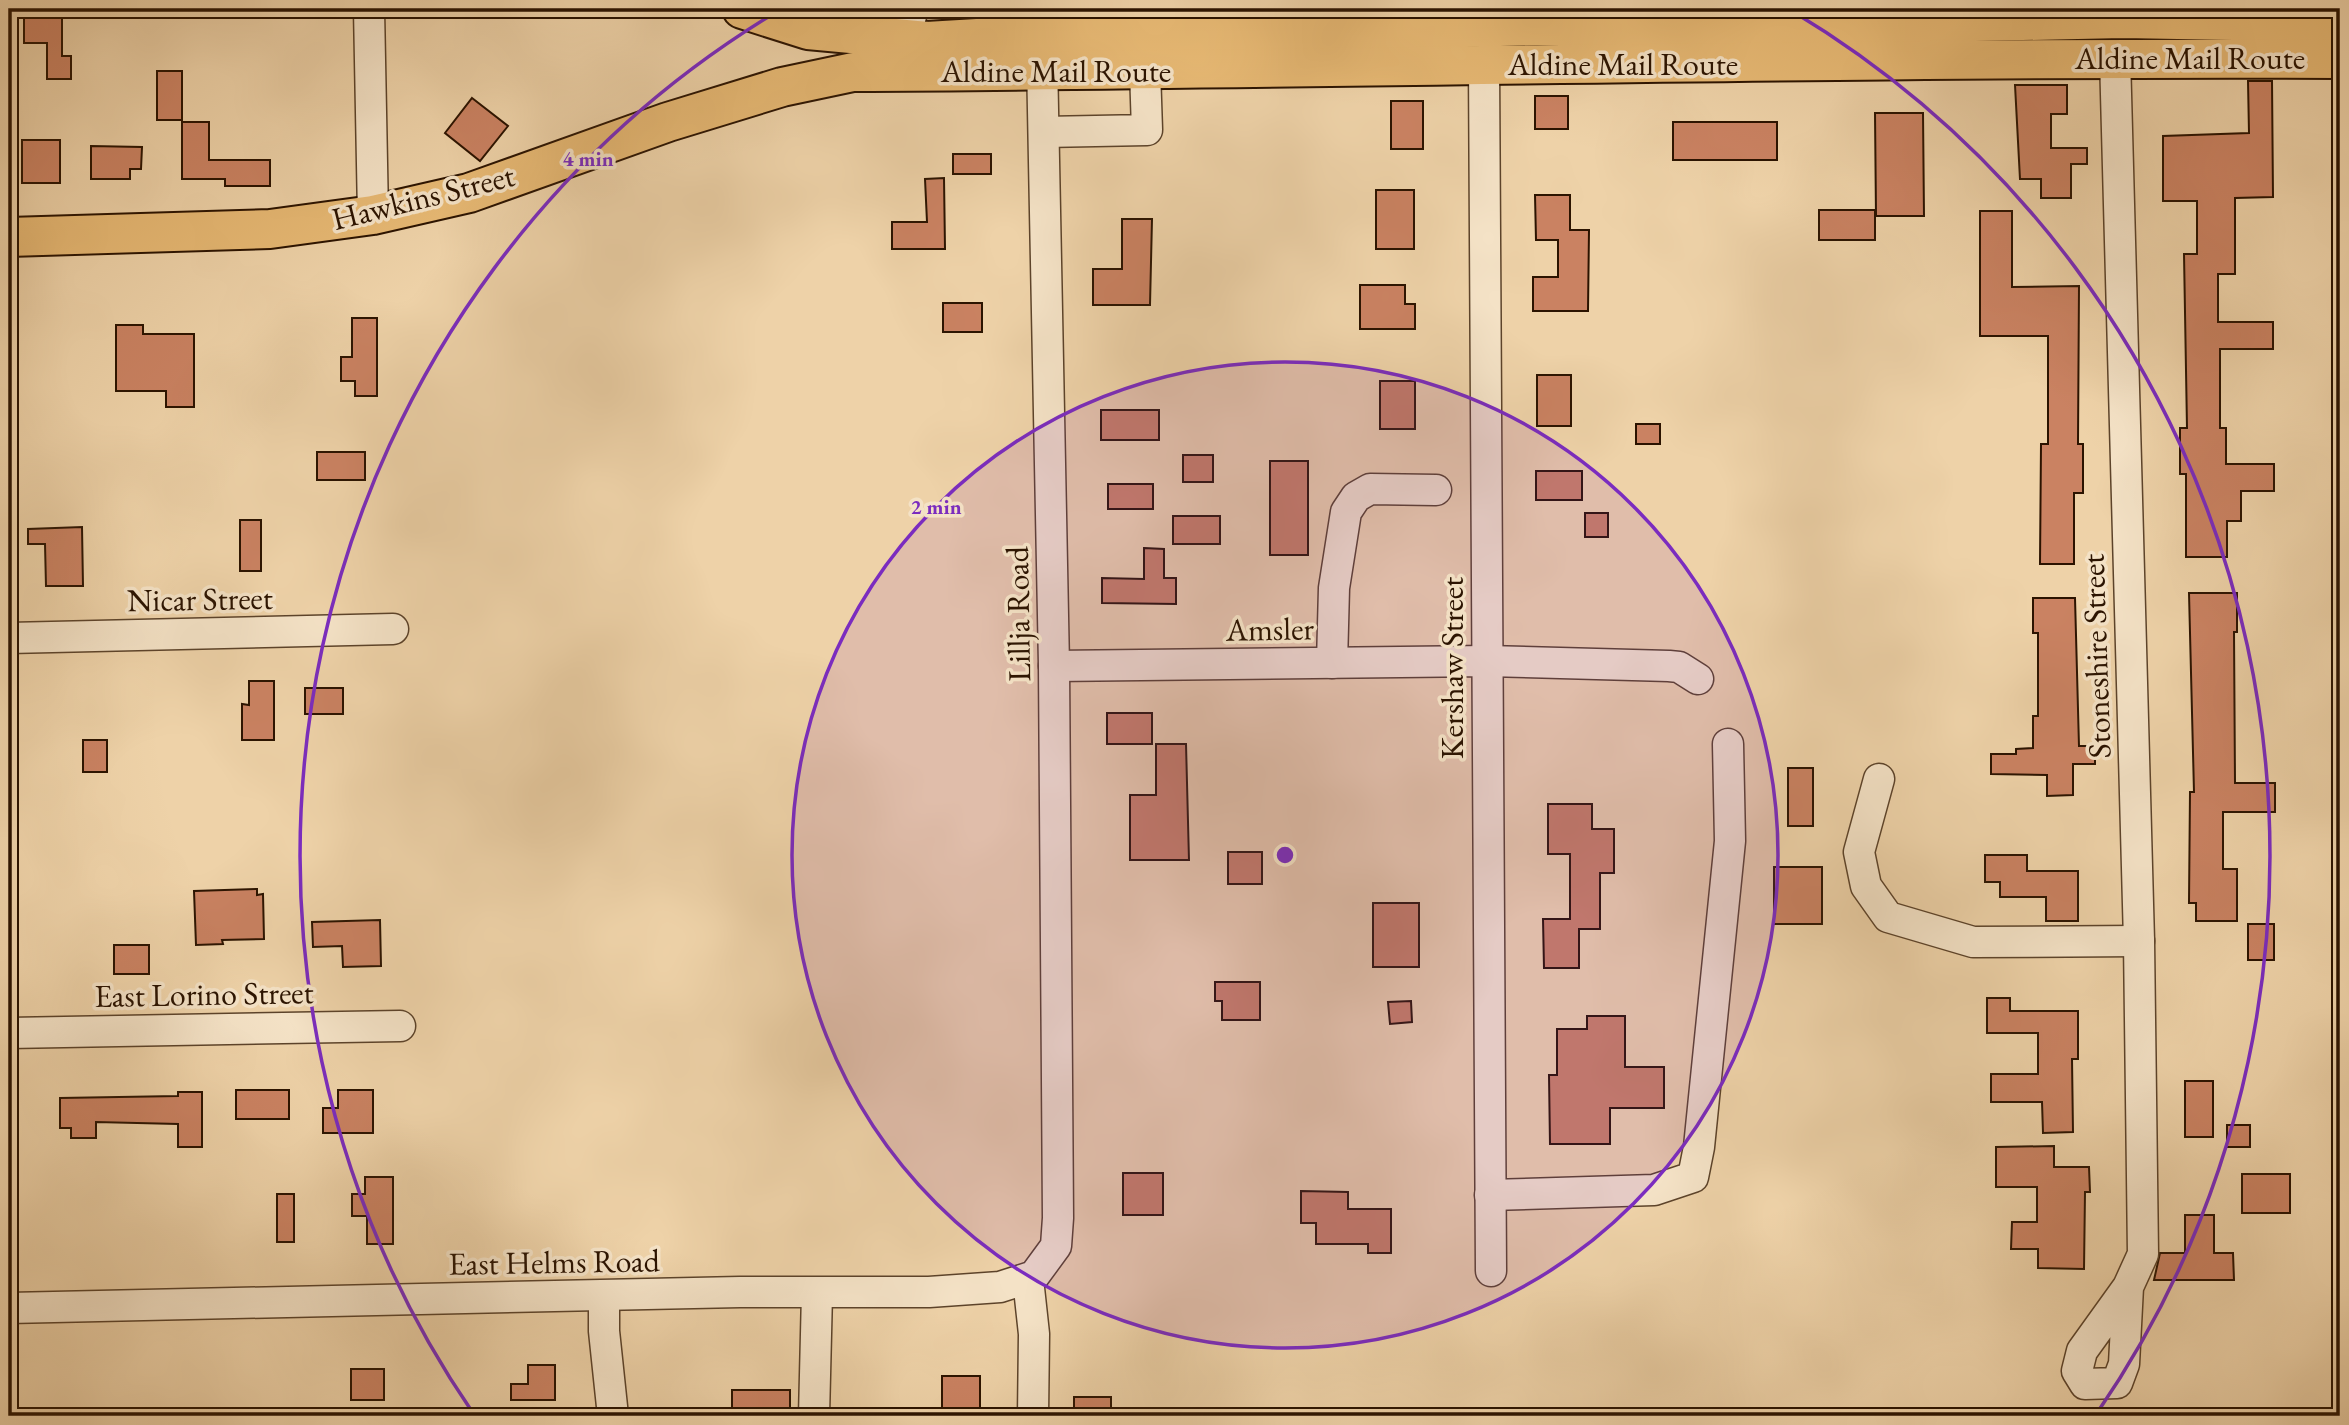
<svg xmlns="http://www.w3.org/2000/svg" width="2349" height="1425" viewBox="0 0 2349 1425" font-family="'EB Garamond',serif">
<rect width="100%" height="100%" fill="#eed2a8"/>
<filter id="stains"><feTurbulence type="fractalNoise" baseFrequency=".00286" numOctaves="4"/><feColorMatrix values="0 0 0 0 .2 0 0 0 0 .09 0 0 0 0 .02 0 0 0 .5 -.17"/></filter>
<radialGradient id="worn" r=".72"><stop offset=".6" stop-color="#630" stop-opacity="0"/><stop offset="1" stop-color="#630" stop-opacity=".3"/></radialGradient>
<g fill="#ca8262" stroke="#2b1300" stroke-width="2">
<polygon points="24,9 62,9 62,56 71,56 71,79 47,79 47,43 24,43"/>
<rect x="157" y="71" width="25" height="49"/>
<polygon points="2248,81 2272,81 2273,197 2235,198 2235,274 2218,274 2218,322 2273,322 2273,349 2220,349 2220,428 2226,428 2226,464 2274,464 2274,491 2241,491 2241,521 2227,521 2227,557 2186,557 2186,474 2180,474 2180,428 2187,428 2184,254 2197,254 2197,201 2163,201 2163,136 2249,133"/>
<polygon points="2015,85 2067,85 2067,114 2051,114 2051,148 2087,148 2087,164 2071,164 2071,198 2041,198 2041,179 2020,179"/>
<rect x="1535" y="96" width="33" height="33"/>
<polygon points="472,98 508,126 480,161 445,133"/>
<rect x="1391" y="101" width="32" height="48"/>
<polygon points="1875,113 1923,113 1924,216 1876,216"/>
<polygon points="182,122 209,122 209,160 270,160 270,186 225,186 225,179 182,179"/>
<rect x="1673" y="122" width="104" height="38"/>
<rect x="22" y="140" width="38" height="43"/>
<polygon points="91,146 142,147 141,169 130,169 130,179 91,179"/>
<rect x="953" y="154" width="38" height="20"/>
<polygon points="944,178 945,249 892,249 892,222 927,222 925,179"/>
<rect x="1376" y="190" width="38" height="59"/>
<polygon points="1535,195 1570,195 1570,230 1589,230 1588,311 1533,311 1533,277 1558,277 1558,240 1536,240"/>
<rect x="1819" y="210" width="56" height="30"/>
<polygon points="1980,211 2012,211 2012,287 2079,286 2078,444 2083,444 2083,493 2074,493 2074,564 2040,564 2041,444 2048,444 2048,336 1980,336"/>
<polygon points="1122,219 1152,219 1150,305 1093,305 1093,269 1122,269"/>
<polygon points="1360,285 1405,285 1405,304 1415,304 1415,329 1360,329"/>
<rect x="943" y="303" width="39" height="29"/>
<polygon points="352,318 377,318 377,396 355,396 355,381 341,381 341,357 352,357"/>
<polygon points="116,325 143,325 143,334 194,334 194,407 166,407 166,391 116,391"/>
<rect x="1537" y="375" width="34" height="51"/>
<rect x="1380" y="381" width="35" height="48"/>
<rect x="1101" y="410" width="58" height="30"/>
<rect x="1636" y="424" width="24" height="20"/>
<rect x="317" y="452" width="48" height="28"/>
<rect x="1183" y="455" width="30" height="27"/>
<rect x="1270" y="461" width="38" height="94"/>
<rect x="1536" y="471" width="46" height="29"/>
<rect x="1108" y="484" width="45" height="25"/>
<rect x="1585" y="513" width="23" height="24"/>
<rect x="1173" y="516" width="47" height="28"/>
<rect x="240" y="520" width="21" height="51"/>
<polygon points="82,527 83,586 46,586 45,544 28,544 28,529"/>
<polygon points="1144,548 1164,549 1164,578 1176,578 1176,604 1102,603 1102,578 1144,579"/>
<polygon points="2189,593 2237,593 2237,632 2234,632 2235,783 2275,783 2275,812 2223,812 2223,869 2237,869 2237,921 2196,921 2196,903 2189,903 2190,792 2194,792"/>
<polygon points="2033,598 2075,598 2079,746 2095,746 2095,764 2073,764 2073,795 2047,796 2047,775 1991,774 1991,754 2016,754 2016,749 2033,748 2033,716 2038,716 2038,633 2033,633"/>
<polygon points="249,681 274,681 274,740 242,740 242,704 249,705"/>
<rect x="305" y="688" width="38" height="26"/>
<rect x="1107" y="713" width="45" height="31"/>
<rect x="83" y="740" width="24" height="32"/>
<polygon points="1156,744 1186,744 1189,860 1130,860 1130,795 1156,795"/>
<rect x="1788" y="768" width="25" height="58"/>
<polygon points="1548,804 1592,804 1592,829 1614,829 1614,873 1600,873 1600,929 1579,929 1579,968 1544,968 1543,919 1570,919 1570,854 1548,854"/>
<rect x="1228" y="852" width="34" height="32"/>
<polygon points="1985,855 2027,855 2027,871 2078,871 2078,921 2046,921 2046,897 2000,897 2000,882 1985,882"/>
<rect x="1774" y="867" width="48" height="57"/>
<polygon points="257,889 257,895 263,894 264,939 222,940 223,944 196,945 194,891"/>
<rect x="1373" y="903" width="46" height="64"/>
<polygon points="380,920 381,966 343,967 342,946 313,947 312,922"/>
<rect x="2248" y="924" width="26" height="36"/>
<rect x="114" y="945" width="35" height="29"/>
<polygon points="1215,982 1260,982 1260,1020 1222,1020 1222,1001 1215,1001"/>
<polygon points="1987,998 2010,998 2010,1011 2078,1011 2078,1059 2072,1059 2073,1132 2043,1133 2042,1102 1991,1102 1991,1074 2038,1074 2038,1033 1987,1033"/>
<polygon points="1411,1001 1412,1022 1390,1024 1388,1002"/>
<polygon points="1587,1016 1625,1016 1625,1067 1664,1067 1664,1108 1610,1108 1610,1144 1550,1144 1549,1075 1557,1075 1557,1029 1587,1029"/>
<rect x="2185" y="1081" width="28" height="56"/>
<rect x="236" y="1090" width="53" height="29"/>
<polygon points="338,1090 373,1090 373,1133 323,1133 323,1108 338,1108"/>
<polygon points="178,1092 202,1092 202,1147 178,1147 178,1124 96,1122 96,1138 71,1138 71,1128 60,1128 60,1098 178,1096"/>
<rect x="2227" y="1125" width="23" height="22"/>
<polygon points="2054,1146 2054,1167 2089,1167 2090,1192 2085,1192 2084,1269 2038,1268 2038,1249 2011,1249 2012,1222 2037,1222 2037,1187 1996,1187 1996,1147"/>
<rect x="1123" y="1173" width="40" height="42"/>
<rect x="2242" y="1174" width="48" height="39"/>
<polygon points="365,1177 393,1177 393,1244 367,1244 367,1216 352,1216 352,1194 365,1194"/>
<polygon points="1301,1191 1348,1192 1348,1209 1391,1209 1391,1253 1368,1253 1368,1244 1316,1244 1316,1223 1301,1223"/>
<rect x="277" y="1194" width="17" height="48"/>
<polygon points="2185,1215 2214,1215 2214,1253 2233,1253 2234,1280 2154,1280 2160,1253 2185,1253"/>
<polygon points="528,1365 555,1365 555,1400 511,1400 511,1384 528,1384"/>
<rect x="351" y="1369" width="33" height="31"/>
<rect x="942" y="1376" width="38" height="40"/>
<rect x="732" y="1390" width="58" height="26"/>
<rect x="1074" y="1397" width="37" height="19"/>
</g>
<g fill="none" stroke-linecap="round" stroke-linejoin="round">
<defs>
<g id="minor">
<polyline points="369,9 373,215"/>
<polyline points="904,40 913,9"/>
<polyline points="2115,57 2139,941 2143,1254 2128,1287 2082,1351 2077,1371 2085,1384 2117,1383 2124,1364 2128,1287"/>
<polyline points="1484,64 1491,1271"/>
<polyline points="1044,132 1147,130 1145,70"/>
<polyline points="9,638 393,629"/>
<polyline points="1332,663 1334,588 1346,512 1356,497 1370,489 1436,490"/>
<polyline points="1054,666 1487,661 1669,666 1679,667 1698,679"/>
<polyline points="1879,779 1859,852 1866,886 1888,917 1973,942 2139,941"/>
<polyline points="9,1033 400,1026"/>
<polyline points="1490,1195 1654,1190 1693,1177 1699,1147 1730,841 1728,744"/>
<polyline points="1028,1279 1034,1334 1033,1416"/>
<polyline points="604,1296 604,1331 613,1416"/>
<polyline points="9,1308 740,1292 929,1292 1000,1287 1034,1276 1056,1246 1058,1218 1054,666 1041,9"/>
<polyline points="814,1416 817,1293"/>
</g>
<g id="major">
<polyline points="742,9 808,30 927,41 1041,34 1294,33 1537,26 1788,26 2123,19 2340,23"/>
<path d="M9 237 270 229 373 215 469 193 668 122 782 87 853 72C1349 69 1845 57 2340 59"/>
</g>
</defs>
<use href="#minor" stroke="#5c432a" stroke-width="33"/>
<use href="#major" stroke="#2b1300" stroke-width="42"/>
<use href="#minor" stroke="#f4e2c6" stroke-width="30"/>
<use href="#major" stroke="#e7b974" stroke-width="38"/>
</g>
<circle cx="1285" cy="855" r="493" fill="#7b2cbf" fill-opacity=".12"/>
<g fill="none" stroke="#7b2cbf" stroke-width="3.5">
<circle cx="1285" cy="855" r="493"/>
<path d="M473 1413A985 985 0 0 1 778 11M1792 11A985 985 0 0 1 2097 1413"/>
</g>
<g text-anchor="middle" stroke-width="7" stroke-linejoin="round" paint-order="stroke">
<g font-size="32" fill="#2b1300" stroke="#f4e2c6">
<text x="2190" y="69">Aldine Mail Route</text>
<text x="1623" y="75">Aldine Mail Route</text>
<text x="1056" y="82">Aldine Mail Route</text>
<text transform="translate(423 197) rotate(-14)" y="11">Hawkins Street</text>
<text transform="translate(200 599) rotate(-1)" y="11">Nicar Street</text>
<text transform="translate(1018 614) rotate(-91)" y="11">Lillja Road</text>
<text transform="translate(1270 629) rotate(-1)" y="11">Amsler</text>
<text transform="translate(2096 656) rotate(-92)" y="11">Stoneshire Street</text>
<text transform="translate(1452 668) rotate(-90)" y="11">Kershaw Street</text>
<text transform="translate(204 994) rotate(-1)" y="11">East Lorino Street</text>
<text transform="translate(554 1262) rotate(-1)" y="11">East Helms Road</text>
</g>
</g>
<circle cx="1285" cy="855" r="10" fill="#7b2cbf" stroke="#f4e2c6" stroke-width="3.5"/>
<g font-size="21" text-anchor="middle" font-weight="bold" fill="#7b2cbf" stroke="#f4e2c6" stroke-width="7" stroke-linejoin="round" paint-order="stroke">
<text x="588" y="166">4 min</text>
<text x="936" y="514">2 min</text>
</g>
<rect width="2349" height="1425" fill="none" stroke="#eed2a8" stroke-width="35"/>
<rect x="10" y="10" width="2328" height="1404" fill="none" stroke="#2b1300" stroke-width="3.5"/>
<rect x="18" y="18" width="2314" height="1390" fill="none" stroke="#2b1300" stroke-width="2"/>
<rect width="100%" height="100%" filter="url(#stains)"/>
<rect width="100%" height="100%" fill="url(#worn)"/>
</svg>
